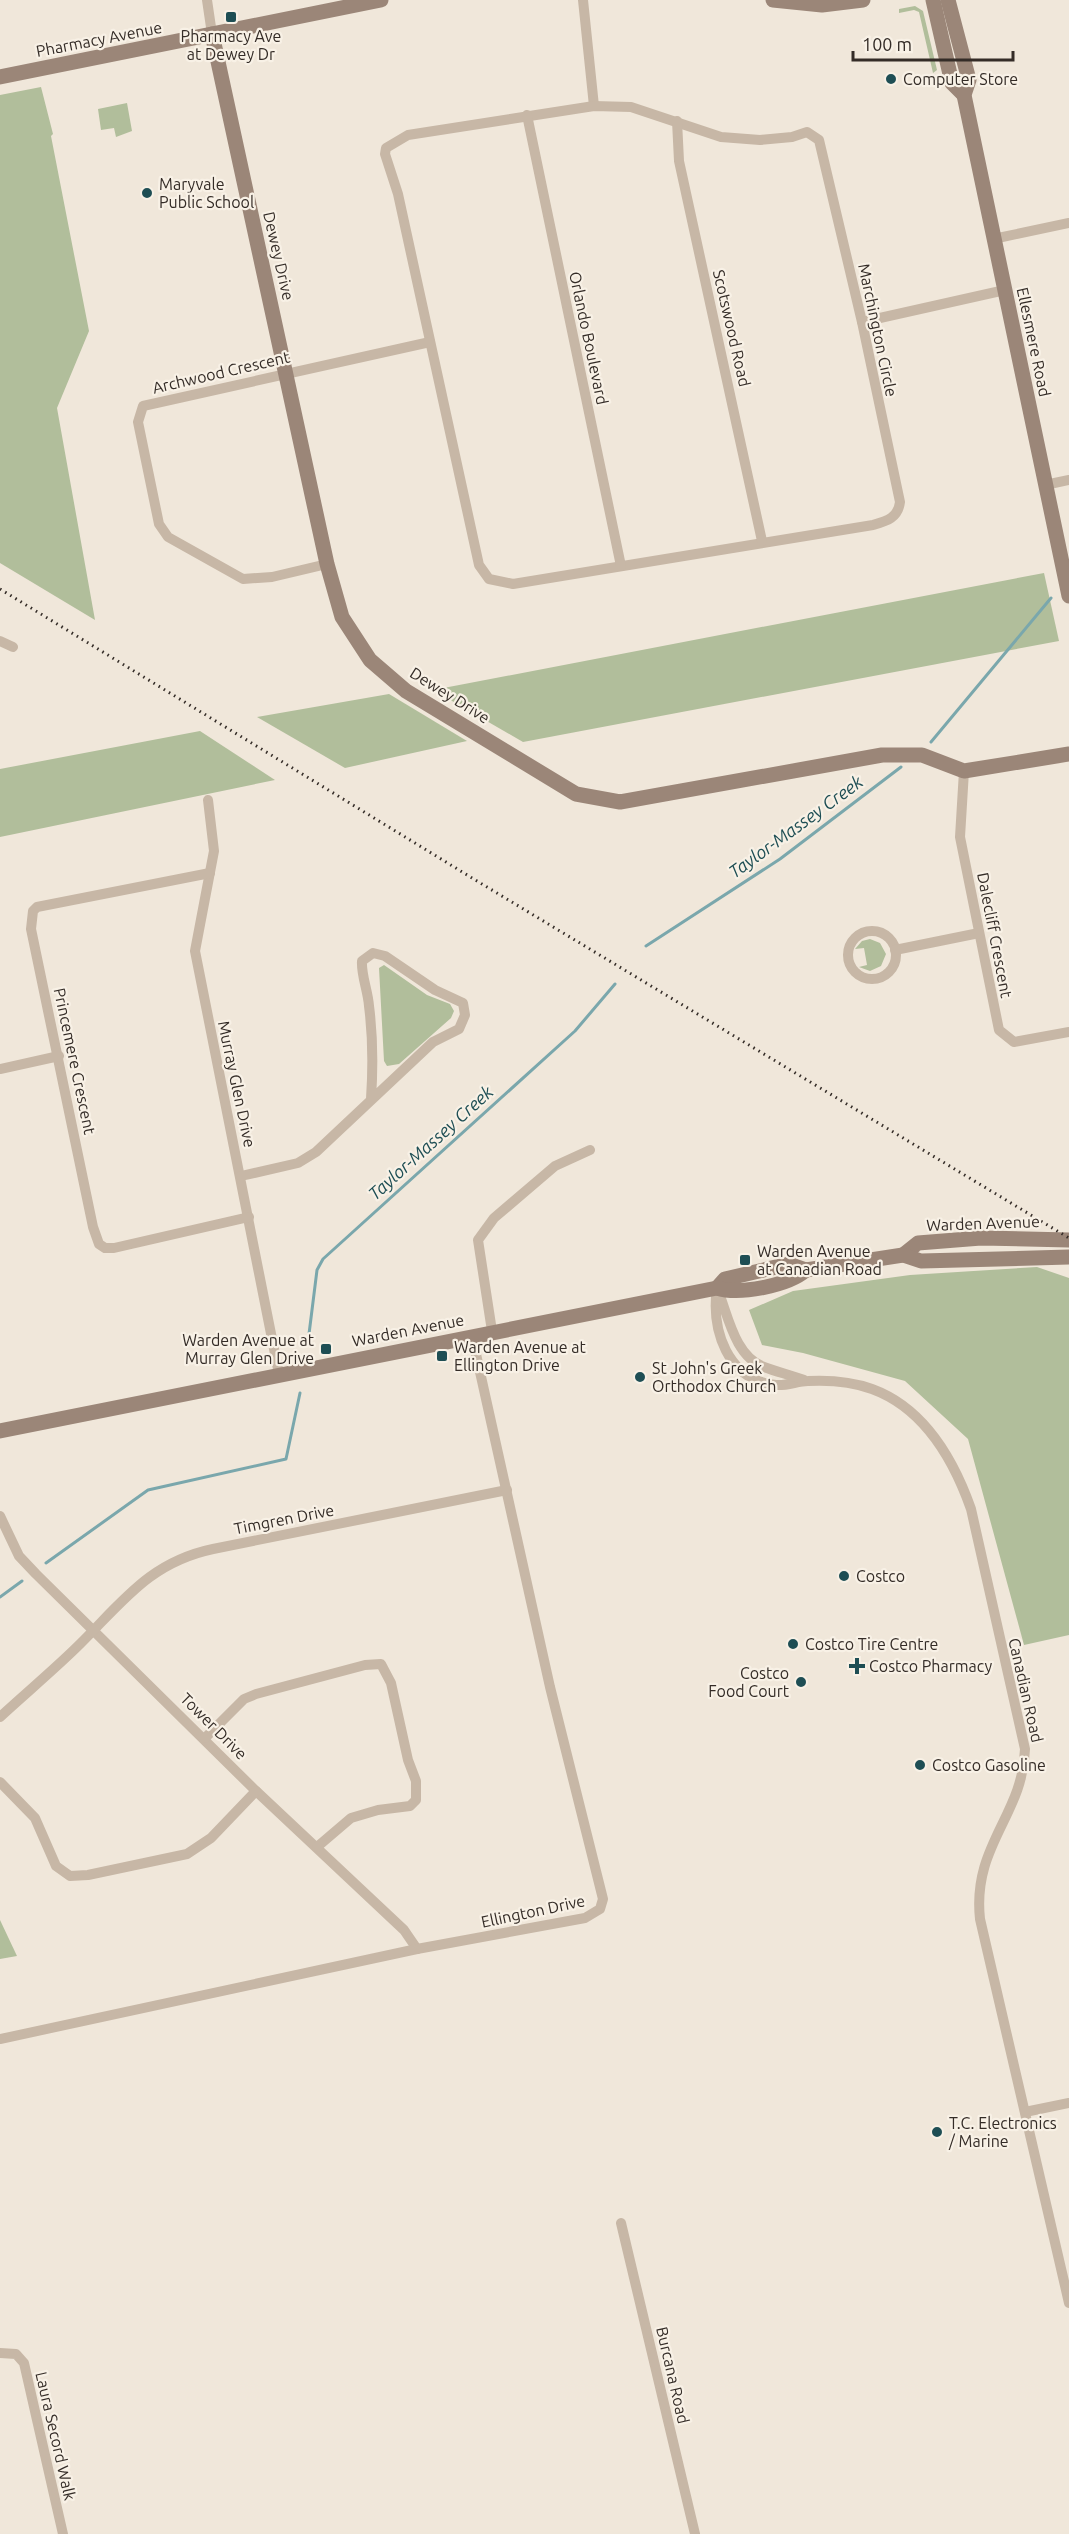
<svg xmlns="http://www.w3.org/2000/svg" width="1069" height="2534" viewBox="0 0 1069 2534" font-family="Ubuntu,sans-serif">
<rect width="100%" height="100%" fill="#f0e7da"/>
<g fill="#b1be9b">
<polygon points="915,6 923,11 937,70 933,73 919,12 914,10 899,13 899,9"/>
<polygon points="41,87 53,134 51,136 89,331 57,408 95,620 0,563 0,95"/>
<polygon points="127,103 132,131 116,137 114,128 101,130 98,109"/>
<polygon points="1044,573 1059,641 523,742 433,690"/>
<polygon points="389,694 467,741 345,768 257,717"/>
<polygon points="200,731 275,780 0,837 0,769"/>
<polygon points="870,939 880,943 886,954 881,966 870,971 859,967 867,965 864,948 855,949 862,941"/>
<polygon points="384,965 427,995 450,1004 454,1011 451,1018 399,1064 387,1066 384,1061 379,968"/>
<polygon points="1037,1267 1069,1278 1069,1635 1024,1645 968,1439 905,1381 803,1353 762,1345 749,1310 793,1291 910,1275"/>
<polygon points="0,1920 17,1956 0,1959"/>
</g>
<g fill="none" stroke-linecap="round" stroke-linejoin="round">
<g stroke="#7aa7ac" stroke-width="3">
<polyline points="931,742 1051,598"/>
<polyline points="646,946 780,859 901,767"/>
<polyline points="308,1342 317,1270 323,1259 575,1031 615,984"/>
<polyline points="46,1563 148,1490 286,1459 300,1393"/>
<polyline points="0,1597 22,1581"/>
</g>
<g stroke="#c7b7a6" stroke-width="10">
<polyline points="207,0 212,34"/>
<polyline points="583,0 594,106"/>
<path d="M594 106 631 107 721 137 760 140 792 137 807 132 819 140 862 322 900 502C898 518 887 521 873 525L513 584 489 579 479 565 398 194 385 154 386 148 408 135Z"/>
<polyline points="527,115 621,566"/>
<polyline points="677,121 679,161 762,541"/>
<polyline points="993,239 1069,223"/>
<polyline points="862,322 1005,290"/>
<polyline points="1045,485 1069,480"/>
<polyline points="327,564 272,577 243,579 168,537 159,524 138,422 143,406 430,342"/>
<polyline points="0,641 13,647"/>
<polyline points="964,771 960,837 999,1030 1014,1042 1069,1032"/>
<polyline points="208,800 214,851 195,951 279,1374"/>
<polyline points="210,873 37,907 33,911 31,929 93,1227 99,1244 105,1248 114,1248 249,1217"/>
<circle cx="872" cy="955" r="24"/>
<polyline points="895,950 979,933"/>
<polyline points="0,1069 59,1056"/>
<path d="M241 1176 298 1163 316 1152 433 1042 459 1029 465 1015 463 1003 435 990 385 956 373 953 362 961C361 975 368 991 369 1006 373 1037 373 1069 371 1099"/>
<path d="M717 1288C711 1330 727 1380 776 1385 787 1386 798 1381 808 1381 828 1380 853 1382 872 1389 924 1408 953 1458 971 1509L1025 1749C1023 1816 972 1845 980 1919L1069 2303"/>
<path d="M717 1288C728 1314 734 1356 764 1367 777 1372 791 1375 804 1380"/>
<polyline points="492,1331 478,1240 494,1218 555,1166 590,1150"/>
<polyline points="0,1516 19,1556 36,1574 256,1791 404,1930 417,1949"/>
<path d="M0 1717C27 1692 56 1668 81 1643 124 1600 151 1562 213 1549L507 1490"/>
<polyline points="205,1738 244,1699 256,1694 365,1665 381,1664 391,1683 408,1760 416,1781 416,1800 410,1806 378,1810 351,1818 317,1847"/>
<polyline points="0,1782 35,1818 56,1866 70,1876 88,1875 187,1854 211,1838 256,1791"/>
<polyline points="0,2039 417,1949 585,1918 600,1909 603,1899 550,1687 472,1336"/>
<polyline points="1025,2112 1069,2103"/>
<polyline points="621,2223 695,2534"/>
<polyline points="0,2353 16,2354 24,2363 63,2534"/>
</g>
<g stroke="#9b8678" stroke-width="15">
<polyline points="773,0 822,5 863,0"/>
<polyline points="933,0 952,83 964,95"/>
<polyline points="948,0 969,80 964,95 1069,596"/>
<polyline points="212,34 327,564 342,617 370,660 406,691 576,794 620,802 882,755 922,755 964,771 1069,754"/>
<polyline points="0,77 381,0"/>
<polyline points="903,1255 918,1243 981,1238 1069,1240"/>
<polyline points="717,1288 725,1279 789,1264 806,1270 903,1255 921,1261 1069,1257"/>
<path d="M0 1431 717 1288C739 1295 788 1286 806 1270"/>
</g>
<polyline stroke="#342c27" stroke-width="3" stroke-dasharray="1.5 4.5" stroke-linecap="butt" points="0,589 477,881 1069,1238"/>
</g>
<g fill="#1e4e54" stroke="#f8f1e6" stroke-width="2">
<rect x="225" y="11" width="12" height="12" rx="3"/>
<circle cx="891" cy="79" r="6"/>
<circle cx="147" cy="193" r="6"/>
<rect x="739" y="1254" width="12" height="12" rx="3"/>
<rect x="320" y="1343" width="12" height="12" rx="3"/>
<rect x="436" y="1350" width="12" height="12" rx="3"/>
<circle cx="640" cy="1377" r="6"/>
<circle cx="844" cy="1576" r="6"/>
<circle cx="793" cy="1644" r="6"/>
<path d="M854 1657h6v6h6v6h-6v6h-6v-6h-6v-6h6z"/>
<circle cx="801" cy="1682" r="6"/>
<circle cx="920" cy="1765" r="6"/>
<circle cx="937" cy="2132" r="6"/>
</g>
<g text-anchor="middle" stroke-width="4.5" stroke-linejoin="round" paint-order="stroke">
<g font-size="16" fill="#342c27" stroke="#f8f1e6" text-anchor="start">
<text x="231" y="42" text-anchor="middle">Pharmacy Ave<tspan x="231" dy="18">at Dewey Dr</tspan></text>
<text x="903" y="85">Computer Store</text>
<text x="159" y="190">Maryvale<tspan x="159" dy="18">Public School</tspan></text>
<text x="757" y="1257">Warden Avenue<tspan x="757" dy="18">at Canadian Road</tspan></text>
<text x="314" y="1346" text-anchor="end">Warden Avenue at<tspan x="314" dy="18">Murray Glen Drive</tspan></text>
<text x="454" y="1353">Warden Avenue at<tspan x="454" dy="18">Ellington Drive</tspan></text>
<text x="652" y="1374">St John's Greek<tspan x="652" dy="18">Orthodox Church</tspan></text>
<text x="856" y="1582">Costco</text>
<text x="805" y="1650">Costco Tire Centre</text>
<text x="869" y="1672">Costco Pharmacy</text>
<text x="789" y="1679" text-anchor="end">Costco<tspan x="789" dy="18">Food Court</tspan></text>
<text x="932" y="1771">Costco Gasoline</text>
<text x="949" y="2129">T.C. Electronics<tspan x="949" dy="18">/ Marine</tspan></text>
</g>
<g font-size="16" fill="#342c27" stroke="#f8f1e6">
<text transform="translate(99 39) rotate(-11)" y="6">Pharmacy Avenue</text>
<text transform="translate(279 256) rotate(77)" y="6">Dewey Drive</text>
<text transform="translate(732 328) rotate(77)" y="6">Scotswood Road</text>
<text transform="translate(878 330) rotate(78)" y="6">Marchington Circle</text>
<text transform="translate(589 338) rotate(78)" y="6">Orlando Boulevard</text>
<text transform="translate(1034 342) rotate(78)" y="6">Ellesmere Road</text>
<text transform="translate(221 372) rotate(-13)" y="6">Archwood Crescent</text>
<text transform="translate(450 695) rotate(32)" y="6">Dewey Drive</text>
<text transform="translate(995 935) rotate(79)" y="6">Dalecliff Crescent</text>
<text transform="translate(75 1061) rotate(78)" y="6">Princemere Crescent</text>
<text transform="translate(237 1084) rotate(78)" y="6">Murray Glen Drive</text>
<text transform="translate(983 1223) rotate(-2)" y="6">Warden Avenue</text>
<text transform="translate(408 1330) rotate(-11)" y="6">Warden Avenue</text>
<text transform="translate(284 1519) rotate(-11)" y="6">Timgren Drive</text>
<text transform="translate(1026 1690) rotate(77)" y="6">Canadian Road</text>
<text transform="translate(214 1726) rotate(45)" y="6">Tower Drive</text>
<text transform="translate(533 1911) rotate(-12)" y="6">Ellington Drive</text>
<text transform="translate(673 2375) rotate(77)" y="6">Burcana Road</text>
<text transform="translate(56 2436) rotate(77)" y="6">Laura Secord Walk</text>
</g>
<g font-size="18" font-style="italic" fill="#1e4e54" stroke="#f8f1e6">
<text transform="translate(796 827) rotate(-36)" y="6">Taylor-Massey Creek</text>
<text transform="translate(431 1143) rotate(-42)" y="6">Taylor-Massey Creek</text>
</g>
</g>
<path d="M853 51v9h160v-9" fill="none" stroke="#342c27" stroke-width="3"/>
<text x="862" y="51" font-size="18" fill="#342c27" stroke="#f8f1e6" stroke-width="4.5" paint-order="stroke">100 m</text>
</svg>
